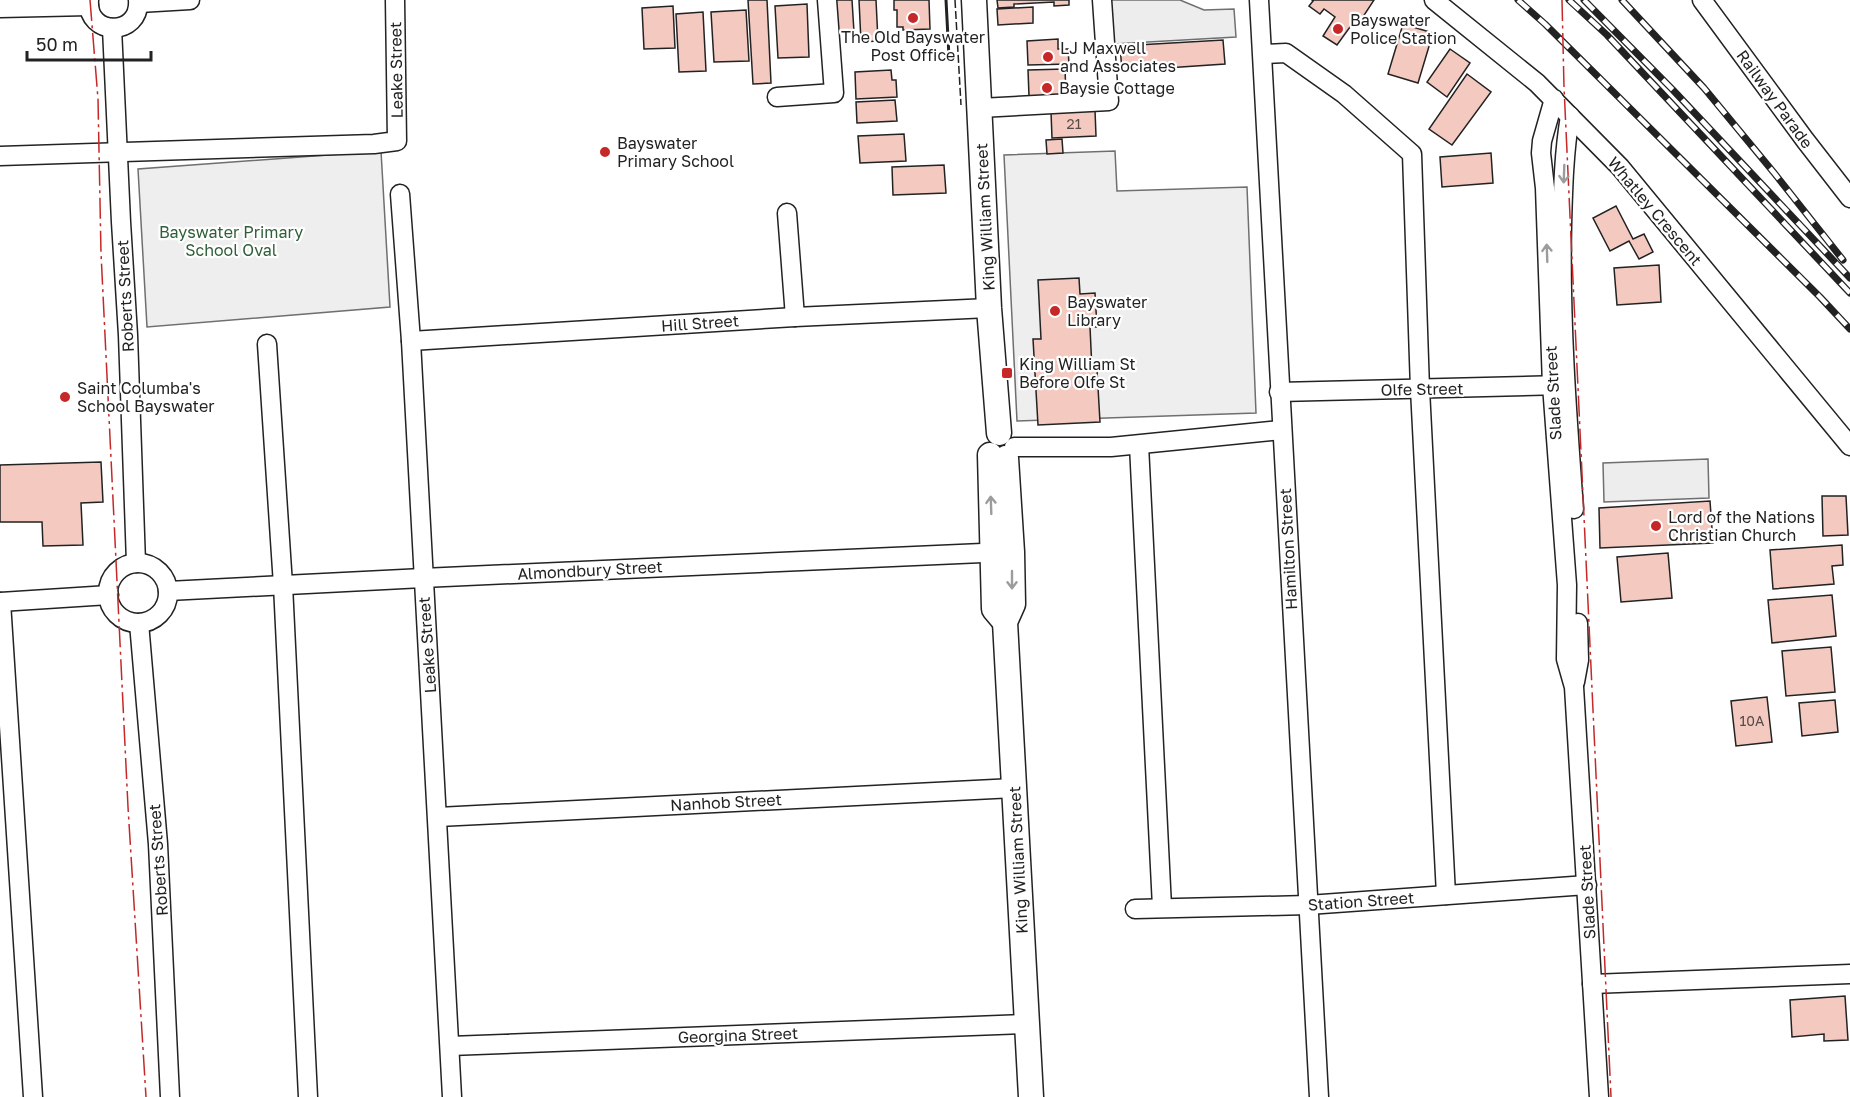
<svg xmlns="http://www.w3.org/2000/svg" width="1850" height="1097" viewBox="0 0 1850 1097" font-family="'Golos Text',sans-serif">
<rect width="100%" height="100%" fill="#fff"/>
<g fill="#eee" stroke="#6f6f6f" stroke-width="1.5">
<polygon points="381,151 390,307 147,327 138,169"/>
<polygon points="1115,151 1117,191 1247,187 1256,413 1017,421 1004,155"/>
</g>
<g fill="#ededed" stroke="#6f6f6f" stroke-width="1.5">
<polygon points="1109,0 1180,0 1204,10 1234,9 1236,37 1113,44"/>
<polygon points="1708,459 1709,498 1604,502 1603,463"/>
</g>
<g fill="#f3c9c0" stroke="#222" stroke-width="1.5">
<polygon points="748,0 767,0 771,83 753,84"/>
<polygon points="834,0 852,0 854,32 835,33"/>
<polygon points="859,0 876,0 878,41 861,42"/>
<polygon points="894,0 929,0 930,29 903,30 903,27 897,27 897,10 894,10"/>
<polygon points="1069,0 1069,5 1054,6 1054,2 1014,4 1014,7 998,8 997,0"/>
<polygon points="1312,0 1374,0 1359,23 1355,20 1337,45 1323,36 1335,17 1324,9 1320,14 1309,6 1313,1"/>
<polygon points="807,4 809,57 778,58 775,6"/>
<polygon points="673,6 675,48 644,49 642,8"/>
<polygon points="1033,7 1033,23 998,25 997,9"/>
<polygon points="746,10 749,61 714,62 711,12"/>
<polygon points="703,12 706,71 679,72 676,14"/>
<polygon points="1403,24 1433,33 1418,83 1388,74"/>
<polygon points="1058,39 1058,49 1068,49 1069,64 1028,65 1027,41"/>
<polygon points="1223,40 1225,64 1122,71 1120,46"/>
<polygon points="1450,49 1470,63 1447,97 1427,82"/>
<polygon points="1065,69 1066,95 1029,96 1028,70"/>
<polygon points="891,70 892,80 896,80 897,97 856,99 855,72"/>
<polygon points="1467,74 1491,92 1452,145 1429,129"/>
<polygon points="895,100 897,121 857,123 856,102"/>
<polygon points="1095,110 1096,136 1052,138 1051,112"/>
<polygon points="904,134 906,161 860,163 858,136"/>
<polygon points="1062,139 1063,153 1047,154 1046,140"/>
<polygon points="1491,153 1493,183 1442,187 1440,157"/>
<polygon points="944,165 946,193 893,195 892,167"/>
<polygon points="1616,206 1633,239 1644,234 1653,252 1639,259 1629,241 1610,251 1593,218"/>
<polygon points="1659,265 1661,302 1617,305 1614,268"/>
<polygon points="1079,278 1080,294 1095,293 1097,327 1090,327 1092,370 1097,370 1100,422 1038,425 1033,339 1041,339 1038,280"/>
<polygon points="101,462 103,502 81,503 83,545 43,546 42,522 0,522 0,465"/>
<polygon points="1822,496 1846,496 1848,535 1823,536"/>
<polygon points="1710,501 1713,543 1600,548 1599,508"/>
<polygon points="1842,545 1843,565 1832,566 1834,584 1773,589 1770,550"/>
<polygon points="1668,553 1672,598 1621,602 1617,557"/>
<polygon points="1832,595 1836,636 1772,643 1768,600"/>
<polygon points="1831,647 1835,692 1786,696 1782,651"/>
<polygon points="1767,697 1772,742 1736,746 1731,701"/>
<polygon points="1835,700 1838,732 1802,736 1799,703"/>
<polygon points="1845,996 1848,1040 1824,1041 1824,1034 1792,1037 1790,1000"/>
</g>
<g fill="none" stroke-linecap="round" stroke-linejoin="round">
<defs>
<g id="minor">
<path d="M89 0C86 37 141 37 138 0"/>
<polyline points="1259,0 1319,1097"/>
<polyline points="1434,0 1537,83 1620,167 1850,446"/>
<polyline points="1702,0 1805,140 1850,198"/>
<polyline points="139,3 190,0"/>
<polyline points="0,8 89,6"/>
<polyline points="112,28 121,222 128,335 136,563"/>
<polyline points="1263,54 1286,53 1344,94 1412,154 1420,389 1446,895"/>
<polyline points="777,97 834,93 827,0"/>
<polyline points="1554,99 1542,141 1541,153 1545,188 1552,385 1567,585 1566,659 1574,687 1599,1097"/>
<polyline points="980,108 1109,101 1102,0"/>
<path d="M1570 116C1564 152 1563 188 1562 225 1560 320 1567 414 1574 509"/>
<polyline points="0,156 374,144 397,141 395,0"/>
<polyline points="400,194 411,341 452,1097"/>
<polyline points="787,213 795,317"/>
<polyline points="411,341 795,317 989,308"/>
<polyline points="267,344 283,585 308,1097"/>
<polyline points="1279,392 1563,385"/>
<polyline points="1139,445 1162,907"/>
<polyline points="1014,447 1111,447 1281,430"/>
<circle cx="138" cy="593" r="30"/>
<polyline points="168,591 423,578 1005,552"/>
<polyline points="0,602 109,595"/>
<polyline points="1,602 33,1097"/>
<polyline points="139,623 158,844 170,1097"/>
<polyline points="1575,682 1579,660 1578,623"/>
<polyline points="438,817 1014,788"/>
<polyline points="1135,909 1308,905 1587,885"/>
<polyline points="1592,984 1850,974"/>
<polyline points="450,1046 1027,1024"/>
</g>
<g id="major">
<polyline points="974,0 989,308 999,433"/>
<polyline points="990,455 994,609 1005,622"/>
<polyline points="1006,458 1012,552 1013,604 1005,622 1031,1097"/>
</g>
</defs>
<use href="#minor" stroke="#222" stroke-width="21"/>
<use href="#major" stroke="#222" stroke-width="27"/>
<use href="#minor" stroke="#fff" stroke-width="18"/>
<use href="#major" stroke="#fff" stroke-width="24"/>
<defs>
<g id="rail">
<polyline points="1518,0 1545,24 1820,297 1850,329"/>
<polyline points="1569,0 1607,35 1850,293"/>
<polyline points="1584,0 1673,90 1850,278"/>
<polyline points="1622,0 1704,88 1775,174 1843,260"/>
</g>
</defs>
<use href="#rail" stroke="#222" stroke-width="7"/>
<use href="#rail" stroke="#fff" stroke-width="4.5" stroke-dasharray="14" stroke-linecap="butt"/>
<polyline stroke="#222" stroke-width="1.5" stroke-dasharray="8 3" stroke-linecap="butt" points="955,0 961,105"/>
<polyline stroke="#222" stroke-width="3" points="946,0 949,57"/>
<g stroke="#c62828" stroke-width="1.5" stroke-dasharray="21 4.5 3 4.5" stroke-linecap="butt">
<polyline points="90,0 98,99 101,253 128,807 146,1097"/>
<polyline points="1562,0 1564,87 1611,1097"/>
</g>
</g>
<defs><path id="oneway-shaft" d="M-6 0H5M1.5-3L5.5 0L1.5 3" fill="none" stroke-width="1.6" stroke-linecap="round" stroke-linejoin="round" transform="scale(1.5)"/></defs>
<g stroke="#9c9c9c">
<use href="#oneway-shaft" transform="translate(1564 174) rotate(92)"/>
<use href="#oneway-shaft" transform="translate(1547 253) rotate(-92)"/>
<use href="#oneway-shaft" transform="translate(991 505) rotate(-92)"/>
<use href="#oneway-shaft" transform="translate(1012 580) rotate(90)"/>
</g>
<g fill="#c62828" stroke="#fff" stroke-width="2">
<circle cx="913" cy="18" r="6"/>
<circle cx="1338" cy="29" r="6"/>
<circle cx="1048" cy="57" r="6"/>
<circle cx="1047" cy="88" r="6"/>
<circle cx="605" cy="152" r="6"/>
<circle cx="1055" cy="311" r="6"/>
<rect x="1001" y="367" width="12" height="12" rx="3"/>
<circle cx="65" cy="397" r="6"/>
<circle cx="1656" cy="526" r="6"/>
</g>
<g text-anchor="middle" stroke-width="4.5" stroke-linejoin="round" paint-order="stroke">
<g font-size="14" fill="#564c4a">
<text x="1074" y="129">21</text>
<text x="1752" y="726">10A</text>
</g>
<g font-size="16" fill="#222" stroke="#fff" text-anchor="start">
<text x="1350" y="26">Bayswater<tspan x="1350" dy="18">Police Station</tspan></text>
<text x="913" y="43" text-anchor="middle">The Old Bayswater<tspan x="913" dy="18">Post Office</tspan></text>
<text x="1060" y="54">LJ Maxwell<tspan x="1060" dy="18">and Associates</tspan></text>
<text x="1059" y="94">Baysie Cottage</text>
<text x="617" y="149">Bayswater<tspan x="617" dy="18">Primary School</tspan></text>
<text x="1067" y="308">Bayswater<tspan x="1067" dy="18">Library</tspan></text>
<text x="1019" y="370">King William St<tspan x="1019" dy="18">Before Olfe St</tspan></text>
<text x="77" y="394">Saint Columba's<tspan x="77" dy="18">School Bayswater</tspan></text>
<text x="1668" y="523">Lord of the Nations<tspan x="1668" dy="18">Christian Church</tspan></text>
</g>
<g font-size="16" fill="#222" stroke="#fff">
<text transform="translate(396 70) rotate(-91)" y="6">Leake Street</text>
<text transform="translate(1775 99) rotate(54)" y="6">Railway Parade</text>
<text transform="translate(1655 211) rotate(50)" y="6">Whatley Crescent</text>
<text transform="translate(985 217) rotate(-93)" y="6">King William Street</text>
<text transform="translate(125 296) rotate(-93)" y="6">Roberts Street</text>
<text transform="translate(700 323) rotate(-4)" y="6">Hill Street</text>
<text transform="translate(1422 389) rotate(-1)" y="6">Olfe Street</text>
<text transform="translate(1553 393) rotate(-93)" y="6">Slade Street</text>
<text transform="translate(1288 549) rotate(-93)" y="6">Hamilton Street</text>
<text transform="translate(590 570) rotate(-3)" y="6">Almondbury Street</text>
<text transform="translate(427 645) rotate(-94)" y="6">Leake Street</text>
<text transform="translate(726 802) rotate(-3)" y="6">Nanhob Street</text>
<text transform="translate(158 860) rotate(-94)" y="6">Roberts Street</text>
<text transform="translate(1018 860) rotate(-93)" y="6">King William Street</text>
<text transform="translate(1587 892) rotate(-93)" y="6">Slade Street</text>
<text transform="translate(1361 901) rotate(-4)" y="6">Station Street</text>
<text transform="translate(738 1035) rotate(-2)" y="6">Georgina Street</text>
</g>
<g font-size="16" fill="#2f5e38" stroke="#fff">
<text x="231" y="238">Bayswater Primary<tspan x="231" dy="18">School Oval</tspan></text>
</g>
</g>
<path d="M27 51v9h124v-9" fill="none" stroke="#222222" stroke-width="3"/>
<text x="36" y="51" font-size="18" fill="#222222" stroke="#ffffff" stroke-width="4.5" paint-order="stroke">50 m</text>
</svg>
